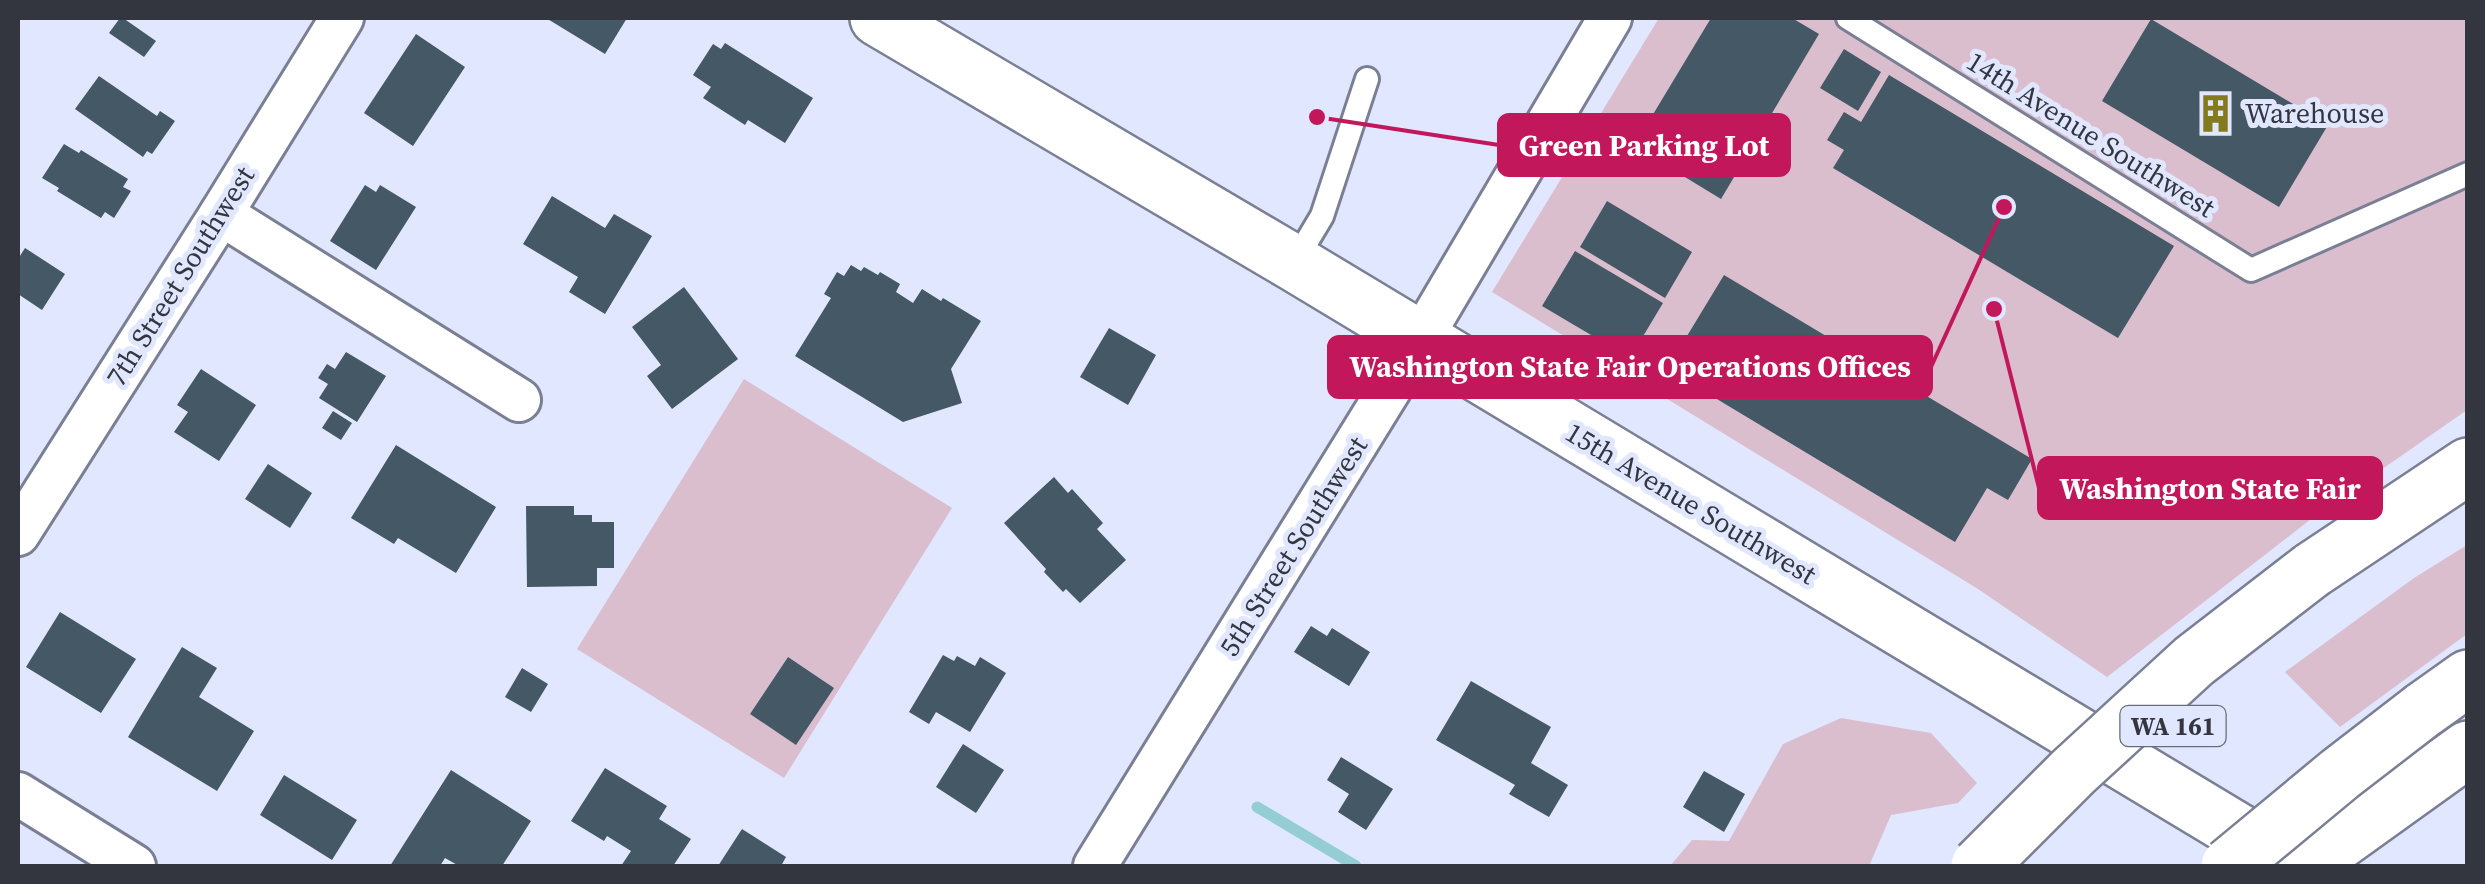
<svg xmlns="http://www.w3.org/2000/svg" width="2485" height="884" viewBox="0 0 2485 884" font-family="'Source Serif 4',serif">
<rect width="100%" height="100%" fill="#e0e7ff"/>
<g fill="#dabece" fill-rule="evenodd">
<polygon points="1659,18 2467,18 2467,410 2315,516 2107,677 1978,589 1492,292"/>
<path d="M744 379 952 508 784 778 577 649ZM788 657 795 744 750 714Z"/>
<polygon points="2467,545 2467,634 2340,727 2285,672 2414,578"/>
<polygon points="1841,718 1931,733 1977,783 1958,803 1891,815 1869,866 1670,866 1692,840 1729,841 1783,744"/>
</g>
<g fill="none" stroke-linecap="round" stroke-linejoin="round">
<polyline stroke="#94cdd4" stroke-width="11" points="1257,807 1356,866"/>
</g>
<g fill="#445866">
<polygon points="120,18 123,18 156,41 144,57 109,33"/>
<polygon points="546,18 627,18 605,54"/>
<polygon points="1711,18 1792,18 1819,34 1721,199 1634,146"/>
<polygon points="2151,19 2328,125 2279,207 2102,101"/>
<polygon points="416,34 465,67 413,146 364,113"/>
<polygon points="725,43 813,98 785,143 748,120 745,125 703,98 711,87 693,75 713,44 721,49"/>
<polygon points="1844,49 1881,72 1858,111 1820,88"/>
<polygon points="1889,75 2174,246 2118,338 1833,168 1844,150 1827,140 1844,112 1861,122"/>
<polygon points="99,76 157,116 160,111 175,121 152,154 147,151 143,157 75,109"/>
<polygon points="64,144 79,153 81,150 128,179 123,187 131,191 114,218 105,212 101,218 57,191 59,188 42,178"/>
<polygon points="365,185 376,192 380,185 416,207 376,270 330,241"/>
<polygon points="552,196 605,228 614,214 652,236 605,314 569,292 578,277 523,244"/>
<polygon points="1607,201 1692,252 1665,298 1580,247"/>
<polygon points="25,248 65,274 42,310 18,294 18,259"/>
<polygon points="1575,251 1663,303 1630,358 1542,306"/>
<polygon points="851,265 861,271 864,267 878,275 880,272 900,284 896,292 913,303 922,289 941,301 943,298 981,321 951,369 962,403 903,422 795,356 831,298 824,294 837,272 844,276"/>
<polygon points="1724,275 2032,459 2008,500 1987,488 1955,542 1667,369"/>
<polygon points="684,287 738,359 672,409 647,376 661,365 632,327"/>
<polygon points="1109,328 1156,355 1128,405 1080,377"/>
<polygon points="346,352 386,376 357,422 319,398 328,384 318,378 327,364 335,369"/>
<polygon points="201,369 256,405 219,461 174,432 188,412 177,405"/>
<polygon points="333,411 352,423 341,440 322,428"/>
<polygon points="396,445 496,507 456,573 398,538 394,544 351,518"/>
<polygon points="268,464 312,493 290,528 245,499"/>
<polygon points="1054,477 1068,493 1072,489 1103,523 1097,529 1126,560 1080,603 1066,589 1063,592 1044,572 1046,569 1004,523"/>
<polygon points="526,506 574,506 574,515 592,515 592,522 614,522 614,568 597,568 597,586 527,587"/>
<polygon points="60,612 136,659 101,713 26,667"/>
<polygon points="1311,626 1327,636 1332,628 1370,652 1349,686 1294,652"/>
<polygon points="182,647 217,668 199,697 254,731 217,791 128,737"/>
<polygon points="943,655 954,661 957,656 975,666 980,657 1006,673 970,732 936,712 929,724 909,712"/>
<polygon points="788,657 834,688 796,745 750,714"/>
<polygon points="522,668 548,684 531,712 505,697"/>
<polygon points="1471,681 1551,727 1531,763 1568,785 1549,817 1509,794 1515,785 1436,740"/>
<polygon points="963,744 1004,770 976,813 936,787"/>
<polygon points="1341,757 1393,789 1366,830 1338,812 1349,794 1327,780"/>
<polygon points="605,768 667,806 659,819 691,839 673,866 621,866 631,851 607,836 604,841 571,821"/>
<polygon points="451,770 531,821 502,866 459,866 445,858 440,866 390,866"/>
<polygon points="1704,771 1745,794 1724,832 1683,807"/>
<polygon points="284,775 357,820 332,860 260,815"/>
<polygon points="742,829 786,857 781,866 718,866"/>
</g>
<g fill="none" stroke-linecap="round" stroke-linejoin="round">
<defs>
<g id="lane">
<polyline points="1848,18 2251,270 2468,174"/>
<polyline points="1294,263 1322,216 1367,79"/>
</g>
<g id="street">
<polyline points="221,214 519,400"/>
<polyline points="18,534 221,214 342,18"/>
<polyline points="18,794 134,866"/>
<polyline points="1095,866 1420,340 1610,18"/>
</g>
<polyline id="secondary" points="878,18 1294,263 2294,865"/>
<g id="highway">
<polyline points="2312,570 2468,466"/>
<polyline points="2423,710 2468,678"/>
<polyline points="2305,866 2468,749"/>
</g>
</defs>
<use href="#lane" stroke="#7a7f95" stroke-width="28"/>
<use href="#street" stroke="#7a7f95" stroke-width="48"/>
<use href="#secondary" stroke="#7a7f95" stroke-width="60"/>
<use href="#highway" stroke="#7a7f95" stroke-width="60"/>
<use href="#lane" stroke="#fff" stroke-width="22"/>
<use href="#street" stroke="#fff" stroke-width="42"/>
<use href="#secondary" stroke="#fff" stroke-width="55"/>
<use href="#highway" stroke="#fff" stroke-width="55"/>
<defs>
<g id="highway-bridge">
<polyline points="1979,866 2073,772 2194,661 2312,570"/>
<polyline points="2229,866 2340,774 2423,710"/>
</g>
</defs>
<use href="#highway-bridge" stroke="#7a7f95" stroke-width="60" stroke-linecap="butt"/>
<use href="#highway-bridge" stroke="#fff" stroke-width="55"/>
</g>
<defs>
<symbol id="building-bare" viewBox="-9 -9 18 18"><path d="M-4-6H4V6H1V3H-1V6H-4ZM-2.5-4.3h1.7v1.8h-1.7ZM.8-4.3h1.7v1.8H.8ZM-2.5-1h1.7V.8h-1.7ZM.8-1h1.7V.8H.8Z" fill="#83791e" stroke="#e0e7ff" stroke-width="2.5" paint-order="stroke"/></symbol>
</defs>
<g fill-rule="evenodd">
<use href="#building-bare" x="2188" y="86" width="55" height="55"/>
</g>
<g text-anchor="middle" stroke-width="10" stroke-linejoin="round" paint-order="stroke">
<rect fill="#e0e7ff" stroke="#686b79" stroke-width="2.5" x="2120.5" y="706" width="105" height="40" rx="8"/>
<g font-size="25" font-weight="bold" fill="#34363f">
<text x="2173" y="735">WA 161</text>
</g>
<g font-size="28" fill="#34363f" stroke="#e0e7ff" text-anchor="start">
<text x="2245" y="123">Warehouse</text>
</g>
<g font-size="28" fill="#34363f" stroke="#e0e7ff">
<text transform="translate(2091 134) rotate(32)" y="10">14th Avenue Southwest</text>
<text transform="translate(180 276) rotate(-58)" y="10">7th Street Southwest</text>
<text transform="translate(1691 503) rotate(31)" y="10">15th Avenue Southwest</text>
<text transform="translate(1293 546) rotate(-58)" y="10">5th Street Southwest</text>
</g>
</g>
<path fill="none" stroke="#c2185b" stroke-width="4" d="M1317 117L1499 145M2004 207L1931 367M1994 309L2039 488"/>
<g fill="#c2185b" stroke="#e0e7ff" stroke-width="4">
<circle cx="1317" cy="117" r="10"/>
<circle cx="2004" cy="207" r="10"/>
<circle cx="1994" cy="309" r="10"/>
</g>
<g fill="#c2185b" stroke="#c2185b" stroke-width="4">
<rect x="1499" y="115" width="290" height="60" rx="10"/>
<rect x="1329" y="337" width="602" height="60" rx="10"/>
<rect x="2039" y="458" width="342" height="60" rx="10"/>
</g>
<g font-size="30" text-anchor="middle" font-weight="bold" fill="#fff">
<text x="1644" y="156">Green Parking Lot</text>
<text x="1630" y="377">Washington State Fair Operations Offices</text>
<text x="2210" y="499">Washington State Fair</text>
</g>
<rect width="2485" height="884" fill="none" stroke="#34363f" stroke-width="40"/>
</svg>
